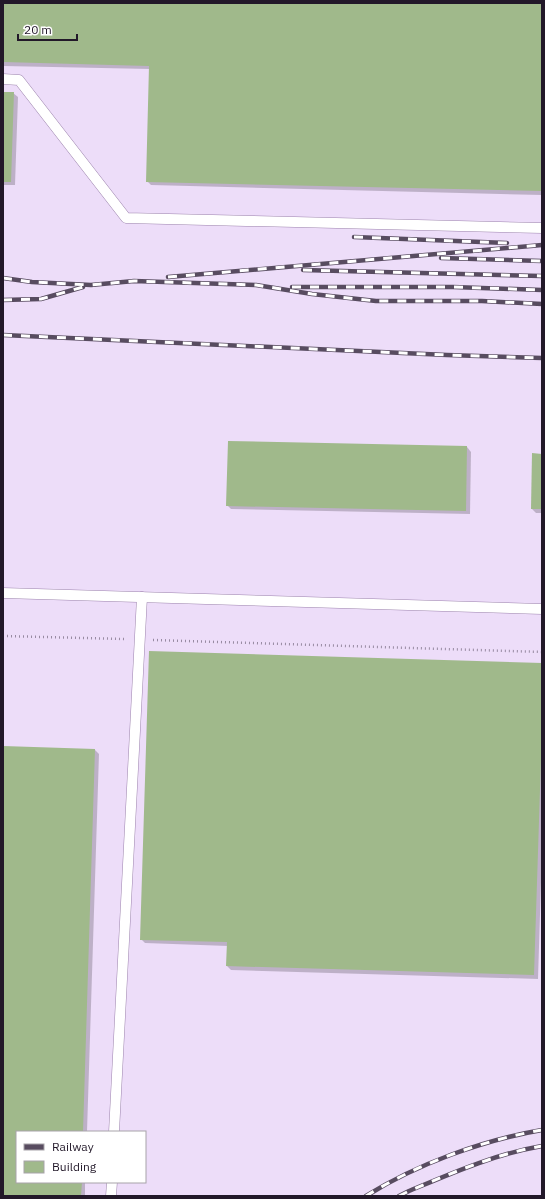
<svg xmlns="http://www.w3.org/2000/svg" width="545" height="1199" viewBox="0 0 545 1199" font-family="'IBM Plex Sans',sans-serif">
<rect width="100%" height="100%" fill="#edddf9"/>
<g fill="#0003">
<polygon points="3,3 542,3 542,195 151,185 147,181 150,69 3,66"/>
<polygon points="3,93 13,93 18,97 15,185 3,185"/>
<polygon points="467,447 471,452 470,514 231,509 227,505"/>
<polygon points="542,455 542,513 536,513 532,509"/>
<polygon points="542,664 542,850 538,979 231,970 227,966 228,946 145,943 141,939"/>
<polygon points="3,747 95,750 99,754 87,1132 17,1132 17,1182 85,1182 85,1196 3,1196"/>
</g>
<g fill="#a0b98b">
<polygon points="3,3 542,3 542,191 146,182 149,66 3,62"/>
<polygon points="3,92 14,92 11,182 3,182"/>
<polygon points="228,441 467,446 466,511 226,506"/>
<polygon points="532,453 542,454 542,509 531,509"/>
<polygon points="149,651 542,663 542,728 534,975 226,966 227,942 140,940"/>
<polygon points="3,746 95,749 83,1132 17,1132 17,1182 82,1182 81,1196 3,1196"/>
</g>
<g fill="none" stroke-linecap="round" stroke-linejoin="round">
<defs>
<g id="lane">
<polyline points="3,79 19,80 126,218 542,228"/>
<polyline points="3,593 542,609"/>
<polyline points="114,1132 142,597"/>
<polyline points="111,1196 112,1182"/>
</g>
</defs>
<use href="#lane" stroke="#9c83ad" stroke-width="11"/>
<g stroke="#978aa1" stroke-width="2.5" stroke-dasharray="1 3" stroke-linecap="butt">
<polyline points="3,636 124,639"/>
<polyline points="153,640 542,652"/>
</g>
<use href="#lane" stroke="#fff" stroke-width="10"/>
<defs>
<g id="rail">
<polyline points="354,237 507,243"/>
<polyline points="441,258 542,261"/>
<polyline points="303,270 542,276"/>
<polyline points="168,277 542,245"/>
<polyline points="3,278 32,282 91,285 134,281 256,285 312,294 376,301 482,301 542,304"/>
<polyline points="292,287 453,287 542,290"/>
<polyline points="3,300 41,299 83,287"/>
<polyline points="3,335 447,355 542,358"/>
<path d="M366 1196C417 1164 483 1140 542 1130"/>
<path d="M399 1196 409 1191C452 1173 495 1154 542 1146"/>
</g>
</defs>
<use href="#rail" stroke="#584c60" stroke-width="4.5"/>
<use href="#rail" stroke="#fff" stroke-width="3" stroke-dasharray="9" stroke-linecap="butt"/>
</g>
<rect width="545" height="1199" fill="none" stroke="#221829" stroke-width="8"/>
<rect x="16" y="1131" width="130" height="52" fill="#ffffff" stroke="#a7a3a9"/>
<rect x="24" y="1144" width="20" height="6" fill="#584c60" stroke="#a7a3a9"/>
<text x="52" y="1151" font-size="12" fill="#221829">Railway</text>
<rect x="24" y="1161" width="20" height="12" fill="#a0b98b" stroke="#a7a3a9"/>
<text x="52" y="1171" font-size="12" fill="#221829">Building</text>
<path d="M18 34v6h59v-6" fill="none" stroke="#221829" stroke-width="2"/>
<text x="24" y="34" font-size="12" fill="#221829" stroke="#ffffff" stroke-width="3" paint-order="stroke">20 m</text>
</svg>
